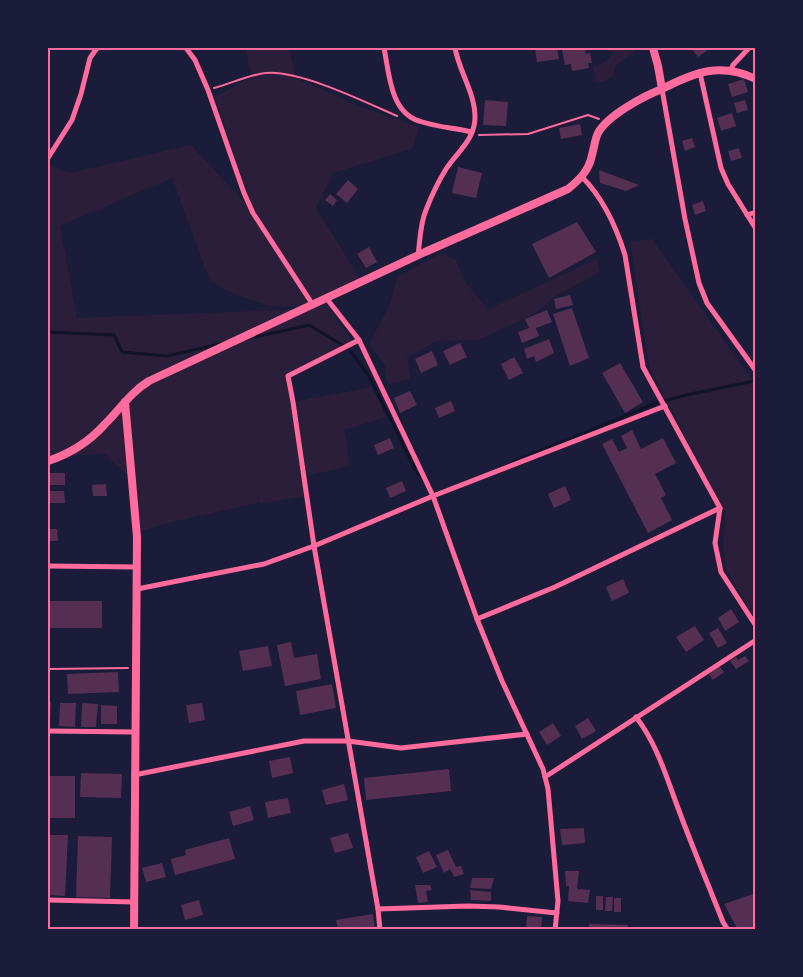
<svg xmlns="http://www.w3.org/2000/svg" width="803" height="977" viewBox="0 0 803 977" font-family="'Roboto Condensed',sans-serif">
<rect width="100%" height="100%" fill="#1b1b3a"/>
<g fill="#2a1e3b">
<polygon points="245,48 289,48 295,74 298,79 359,106 419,127 412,149 333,173 316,208 360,278 305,307 269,306 224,290 209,279 172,178 60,226 77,318 309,309 326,303 353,342 285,375 296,434 305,496 259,504 258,491 258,503 180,520 137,532 134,482 105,454 48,457 48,164 69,173 191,145 253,211 215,97 252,77"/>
<polygon points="604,48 635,48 635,51 616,65 612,77 603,82 596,82 593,67 605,62 614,53"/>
<polygon points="652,239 755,384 755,620 726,569 723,545 725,512 649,367 630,241"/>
<polygon points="441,253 456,260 465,282 488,309 597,259 600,272 549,300 546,305 525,319 477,340 436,341 407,358 411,379 389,384 386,379 385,365 369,344 390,304 397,277"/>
<polygon points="372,387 386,417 344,430 350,466 307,476 293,402"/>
</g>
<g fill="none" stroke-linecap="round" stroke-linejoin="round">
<g stroke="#12122b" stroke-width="3">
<polyline points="48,332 114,335 122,352 167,356 220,344"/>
<polyline points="246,339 309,325 349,349 369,376 416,471 423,479"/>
<polyline points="513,462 654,404 686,395 745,383 756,380"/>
</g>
</g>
<g fill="#542f53">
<polygon points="535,48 557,48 559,59 537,62"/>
<polygon points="579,48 585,48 586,54 590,53 592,63 588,63 589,68 572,71 571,64 565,65 562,50"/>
<polygon points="691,48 708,48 709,49 698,57"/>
<polygon points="744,79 748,92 732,97 728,84"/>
<polygon points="485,100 508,102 506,126 483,125"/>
<polygon points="745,100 748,110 737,113 734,103"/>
<polygon points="732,113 736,126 721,131 717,118"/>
<polygon points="580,124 582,135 561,139 559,128"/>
<polygon points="692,138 695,147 685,151 682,141"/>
<polygon points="739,148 742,158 731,161 728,151"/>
<polygon points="458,167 482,173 476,198 452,193"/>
<polygon points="599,170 639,185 626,191 600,183"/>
<polygon points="348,180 358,189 347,203 336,194"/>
<polygon points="330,194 337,200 333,206 325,200"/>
<polygon points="703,201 706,211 695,215 692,205"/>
<polygon points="577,222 596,252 549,278 532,244"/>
<polygon points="369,247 377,262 366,268 357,254"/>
<polygon points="570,295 573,305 556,309 554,299"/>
<polygon points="572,308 589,358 570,366 553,314"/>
<polygon points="547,310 552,322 536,328 539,336 522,343 518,332 529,328 525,319"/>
<polygon points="549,339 554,353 536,362 534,356 527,359 524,349"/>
<polygon points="460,343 467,357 450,365 443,351"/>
<polygon points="432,351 438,365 421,373 415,359"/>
<polygon points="514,357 523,373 509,380 501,364"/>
<polygon points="620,363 643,402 625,413 602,373"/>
<polygon points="410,391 417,405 400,413 394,398"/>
<polygon points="451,401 455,411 439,418 435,408"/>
<polygon points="632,430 641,449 663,438 676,463 655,474 666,495 661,498 672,520 648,533 602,444 612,439 619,452 627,448 621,436"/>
<polygon points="390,438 394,448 378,455 374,445"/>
<rect x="48" y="473" width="17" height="12"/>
<polygon points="402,481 406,491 390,498 386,488"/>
<polygon points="106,484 107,496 93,496 92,485"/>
<polygon points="565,486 571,500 554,508 548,494"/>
<polygon points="48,491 64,491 65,503 48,503"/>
<polygon points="48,529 57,529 58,541 48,541"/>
<polygon points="623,579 629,593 612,601 606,587"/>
<rect x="48" y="601" width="54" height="27"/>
<polygon points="731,609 739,622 725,631 718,618"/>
<polygon points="695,626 704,640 686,652 676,637"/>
<polygon points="718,628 727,643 718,648 709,633"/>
<polygon points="291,642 294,658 317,654 321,679 285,686 277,645"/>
<polygon points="268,646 272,666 243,671 239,651"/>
<polygon points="745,656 749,661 736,669 730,661 736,657 738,660"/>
<polygon points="719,666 724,672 713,680 709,674"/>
<polygon points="118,672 119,692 68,694 67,674"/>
<polygon points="332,684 336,708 300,715 296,691"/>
<polygon points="48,702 51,702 50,725 48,725"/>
<polygon points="60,703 76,703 75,727 59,726"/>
<polygon points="82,703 98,704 96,727 81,727"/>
<polygon points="202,703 205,720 189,723 186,705"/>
<polygon points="101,705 117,706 117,724 101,724"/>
<polygon points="588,718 596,731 582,739 575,726"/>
<polygon points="553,723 561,736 547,745 539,732"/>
<polygon points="290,757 293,773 272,778 269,761"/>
<polygon points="449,769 451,791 366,800 364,778"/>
<polygon points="81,773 122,774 121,798 80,797"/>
<rect x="48" y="776" width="27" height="42"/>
<polygon points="344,784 348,800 326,805 322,790"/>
<polygon points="288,798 291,813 268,818 265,802"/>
<polygon points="250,806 254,820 233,826 229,812"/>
<polygon points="584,828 585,843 562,845 560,829"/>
<polygon points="348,833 353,848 335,853 330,838"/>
<polygon points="48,835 68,835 65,896 48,895"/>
<polygon points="78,836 112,837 110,898 76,897"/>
<polygon points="229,838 235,859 175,875 171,859 186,855 185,850"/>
<polygon points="448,850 456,867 461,866 464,874 454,877 450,869 444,873 436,855"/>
<polygon points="429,851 437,867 423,873 416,857"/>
<polygon points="162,863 166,877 146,882 142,868"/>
<polygon points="565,871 579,871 577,889 590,890 588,903 568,901 569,886 566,886"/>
<polygon points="472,878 494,878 491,889 470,888"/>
<polygon points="415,885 430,885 432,890 426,891 428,902 418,903"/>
<polygon points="470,890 491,892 491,901 471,900"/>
<polygon points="756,893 756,930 738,930 724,904"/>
<rect x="596" y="896" width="7" height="14"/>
<polygon points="606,897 613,897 612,911 605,911"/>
<rect x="614" y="898" width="7" height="14"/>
<polygon points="199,900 203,915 185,920 181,905"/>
<polygon points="373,914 375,930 338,930 336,920"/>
<polygon points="527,916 542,917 541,930 526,930"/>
<polygon points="589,924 628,925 627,930 589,930"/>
</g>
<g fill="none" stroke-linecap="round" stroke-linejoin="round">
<g stroke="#ff6b9d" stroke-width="2">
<path d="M214 88C229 84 252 74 266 73 300 70 365 102 397 116"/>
<polyline points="479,135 528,134 588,115 599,119"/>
<polyline points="48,669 128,668"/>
</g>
<g stroke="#ff6b9d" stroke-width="5">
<polyline points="186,48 195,60 208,90 244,193 253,213 313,305"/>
<path d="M384 48C389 72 390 112 419 121 436 127 455 128 472 132"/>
<polyline points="731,70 733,65 749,48"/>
<polyline points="700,73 721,168 728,184 756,229"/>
<polyline points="662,89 685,219 699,283 707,303 756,371"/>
<polyline points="48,158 72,120 81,94 90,58 97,48"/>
<path d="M582 177C604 199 616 226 625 255L643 367 720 508 715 543 721 572 756 626"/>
<polyline points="747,215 756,212"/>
<path d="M418 256C420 241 420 224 426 210 431 197 438 182 446 169 457 152 475 140 475 117 475 93 459 71 455 48"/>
<polyline points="327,299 359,340 433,496 477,619 502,681 543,769 548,789 558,901 555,930"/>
<polyline points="359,340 288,376 293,402 314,546 378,909 380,930"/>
<polyline points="48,566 137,567"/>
<polyline points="137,589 264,564 314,546 433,496 665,406"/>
<polyline points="477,619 555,587 720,508"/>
<path d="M636 717C657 744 666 776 678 808 692 846 708 884 723 922L728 930"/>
<polyline points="48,731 134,732"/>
<polyline points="134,775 304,741 348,741 401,748 527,734"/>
<polyline points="545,777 756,640"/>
<polyline points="48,900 134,902"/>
<polyline points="378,909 468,906 499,907 557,913"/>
</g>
<g stroke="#ff6b9d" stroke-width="8">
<path d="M662 89C695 72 720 62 756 79"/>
<polyline points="125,402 137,537 134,930"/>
<path d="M48 461C69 454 90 441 105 424 120 409 131 392 149 381L425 252 568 189C579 180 589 171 592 155 594 148 595 139 598 133 608 115 644 96 662 89L658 66 653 48"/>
</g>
</g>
<rect width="803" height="977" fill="none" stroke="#1b1b3a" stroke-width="98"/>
<rect x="49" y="49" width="705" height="879" fill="none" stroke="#ff6b9d" stroke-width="2"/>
</svg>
